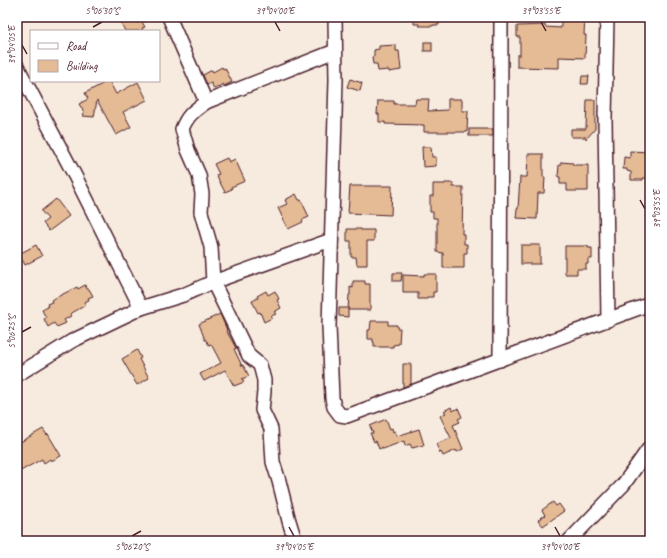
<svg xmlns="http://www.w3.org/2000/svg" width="667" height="558" viewBox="0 0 667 558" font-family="Caveat,sans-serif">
<rect width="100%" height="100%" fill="#f7ebdf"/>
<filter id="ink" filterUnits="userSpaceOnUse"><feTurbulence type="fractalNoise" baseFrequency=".025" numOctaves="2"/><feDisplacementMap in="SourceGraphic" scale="8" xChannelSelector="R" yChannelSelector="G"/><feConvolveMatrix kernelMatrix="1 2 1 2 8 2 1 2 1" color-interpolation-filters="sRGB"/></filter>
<g filter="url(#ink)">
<g fill="#e5bb95" stroke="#4a1f2b">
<polygon points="118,17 139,17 145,27 142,28 143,31 125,31"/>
<polygon points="414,17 439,17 439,25 433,25 433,26 419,26 419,24 414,24"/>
<polygon points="561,17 585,17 584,35 586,35 585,58 559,57 559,68 517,67 517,55 520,55 520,37 517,37 517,26 545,25 545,27 561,28"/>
<rect x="424" y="42" width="8" height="9"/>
<polygon points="396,45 396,51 399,51 401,70 389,72 389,70 378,71 377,64 373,64 372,57 374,56 374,50 379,49 379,46"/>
<polygon points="222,67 223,69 225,68 232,82 224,86 223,84 214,89 211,83 207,85 203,75 212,70 213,72"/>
<polygon points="582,76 589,76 588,84 581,84"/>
<polygon points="350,79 362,83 360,91 347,87"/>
<polygon points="108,81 109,81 116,94 138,82 147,100 123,112 131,127 116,135 97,100 94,117 83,116 84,112 79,104 88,99 85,93"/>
<polygon points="416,99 429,99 428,111 448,110 448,99 462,99 462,111 468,111 467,132 424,132 424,125 385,124 385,122 379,122 379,114 377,114 378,101 394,101 394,104 415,104"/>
<polygon points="587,100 595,100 595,129 586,139 586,137 571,137 571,129 586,129"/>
<rect x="469" y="129" width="24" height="7"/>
<polygon points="422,147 431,147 432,157 436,157 436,166 423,167"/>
<polygon points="630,151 650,152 648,178 643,178 643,180 631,180 631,172 627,171 627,169 623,169 624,157 630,158"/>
<polygon points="528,154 543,154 543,177 545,177 544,193 538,193 537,219 516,218 517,209 518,209 520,177 527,177"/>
<polygon points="227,158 229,162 235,159 245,181 231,187 232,189 225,192 216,175 219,174 214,164"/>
<polygon points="561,162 573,163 573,165 588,165 588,191 567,191 567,184 560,184 560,177 558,177 559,165 561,165"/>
<polygon points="445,183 453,183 453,187 463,187 462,234 464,234 464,244 467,244 467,253 464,253 464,268 443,268 443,253 437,252 437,218 433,218 433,212 430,212 430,196 433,196 433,184 445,184"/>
<polygon points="350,186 392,186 391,215 348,213"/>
<polygon points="296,194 299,200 301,200 309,217 302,220 303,222 288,229 278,208 287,204 285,200"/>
<polygon points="56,199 69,216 49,231 43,223 48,219 41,211"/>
<polygon points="347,229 361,229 361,230 374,230 374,241 367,241 367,265 357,265 356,257 351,257 351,241 347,241"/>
<polygon points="36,245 42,256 25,265 19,254"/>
<rect x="521" y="245" width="19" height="19"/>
<polygon points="565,246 588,246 588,248 592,248 592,259 588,259 588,264 586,264 586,269 577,269 577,274 565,274"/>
<polygon points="393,273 402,273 401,281 393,281"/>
<polygon points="424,274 436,274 436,292 433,292 433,297 427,297 427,299 418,299 418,293 403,293 403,275 424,276"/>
<polygon points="353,281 365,281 365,284 370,284 370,310 348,310 349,295 350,295 350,287 353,288"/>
<polygon points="85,285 87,289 89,289 93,296 88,298 89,300 84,302 86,305 70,314 71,316 64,320 66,323 57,327 54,323 48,327 44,319 46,318 42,310 48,307 47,304 52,302 51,300 77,287 78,289"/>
<polygon points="266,291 268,295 275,291 279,299 277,300 281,308 274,312 276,314 271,316 272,318 264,322 260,312 258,313 252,301 258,298 257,296"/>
<polygon points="339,308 348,308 348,317 339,316"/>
<polygon points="220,314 227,330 226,330 236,348 234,349 242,366 243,365 249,376 242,379 244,382 234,386 225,370 204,381 200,374 221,363 211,344 209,345 206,340 205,340 199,324"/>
<polygon points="371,321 388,321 388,325 397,325 397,328 400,328 399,344 393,345 393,347 374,347 374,342 373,342 373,339 368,339 368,330 370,330"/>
<polygon points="137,350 141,358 139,359 149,378 137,385 122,359"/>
<polygon points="403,364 411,364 411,384 403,387"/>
<polygon points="451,407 453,411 458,408 462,417 458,419 460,422 453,425 463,449 457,452 456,450 443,456 441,452 440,453 436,444 451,438 440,416 446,413 444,411"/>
<polygon points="386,419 390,429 392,428 393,432 395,431 397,436 419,429 424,445 412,448 410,444 405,446 404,441 383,449 383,447 379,449 376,441 374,442 370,433 373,433 370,426"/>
<polygon points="43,429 47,435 48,434 61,456 51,461 50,459 44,463 42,459 17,473 17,444"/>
<polygon points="553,502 556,506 559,504 564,511 543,526 538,520 545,515 542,510"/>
</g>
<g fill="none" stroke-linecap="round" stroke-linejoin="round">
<defs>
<g id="minor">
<polyline points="169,17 206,102"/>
<polyline points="335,17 336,80 329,326 332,398 334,407 340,415 347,416 650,304"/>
<polyline points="607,17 605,119 608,320"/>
<polyline points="17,66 75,176 141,308"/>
<polyline points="500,360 501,17"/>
<polyline points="17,375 72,341 141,308 183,295 213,282 331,240"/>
<path d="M297 541 294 537 289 521 279 481 273 462 271 429 262 410 264 392V380L260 365 249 356 213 282 211 247 201 212 202 194 199 175 188 150 182 129C188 114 194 111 206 102L335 51"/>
<polyline points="569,541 623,485 650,447"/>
</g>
</defs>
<use href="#minor" stroke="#4a1f2b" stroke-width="16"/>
<use href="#minor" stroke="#fff" stroke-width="13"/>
</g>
</g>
<path fill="none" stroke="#4a1f2b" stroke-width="1.5" d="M275 22 280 31M541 22 546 31M93 27 102 22M22 45 27 54M640 200 645 209M22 332 31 327M289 527 294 536M555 527 560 536M132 536 141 531"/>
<rect width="667" height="558" fill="none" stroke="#fff" stroke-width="44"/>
<rect x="30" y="30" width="130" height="52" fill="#ffffff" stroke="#b7a5aa"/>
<rect x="38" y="43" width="20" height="6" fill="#ffffff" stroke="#b7a5aa"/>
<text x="66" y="50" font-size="12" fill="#4a1f2b">Road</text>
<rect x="38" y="60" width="20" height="12" fill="#e5bb95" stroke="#b7a5aa"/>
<text x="66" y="70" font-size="12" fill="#4a1f2b">Building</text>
<rect x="22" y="22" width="623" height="514" fill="none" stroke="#4a1f2b" stroke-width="1.5"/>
<g font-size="10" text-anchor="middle" fill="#4a1f2b">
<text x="102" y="14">5°06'30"S</text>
<text x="275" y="14">39°04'00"E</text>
<text x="541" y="14">39°03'55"E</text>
<text transform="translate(11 45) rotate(-90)" y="4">39°04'05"E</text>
<text transform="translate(656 209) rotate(-90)" y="4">39°03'55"E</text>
<text transform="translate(11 332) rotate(-90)" y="4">5°06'25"S</text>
<text x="132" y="550">5°06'20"S</text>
<text x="294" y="550">39°04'05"E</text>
<text x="560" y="550">39°04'00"E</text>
</g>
</svg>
